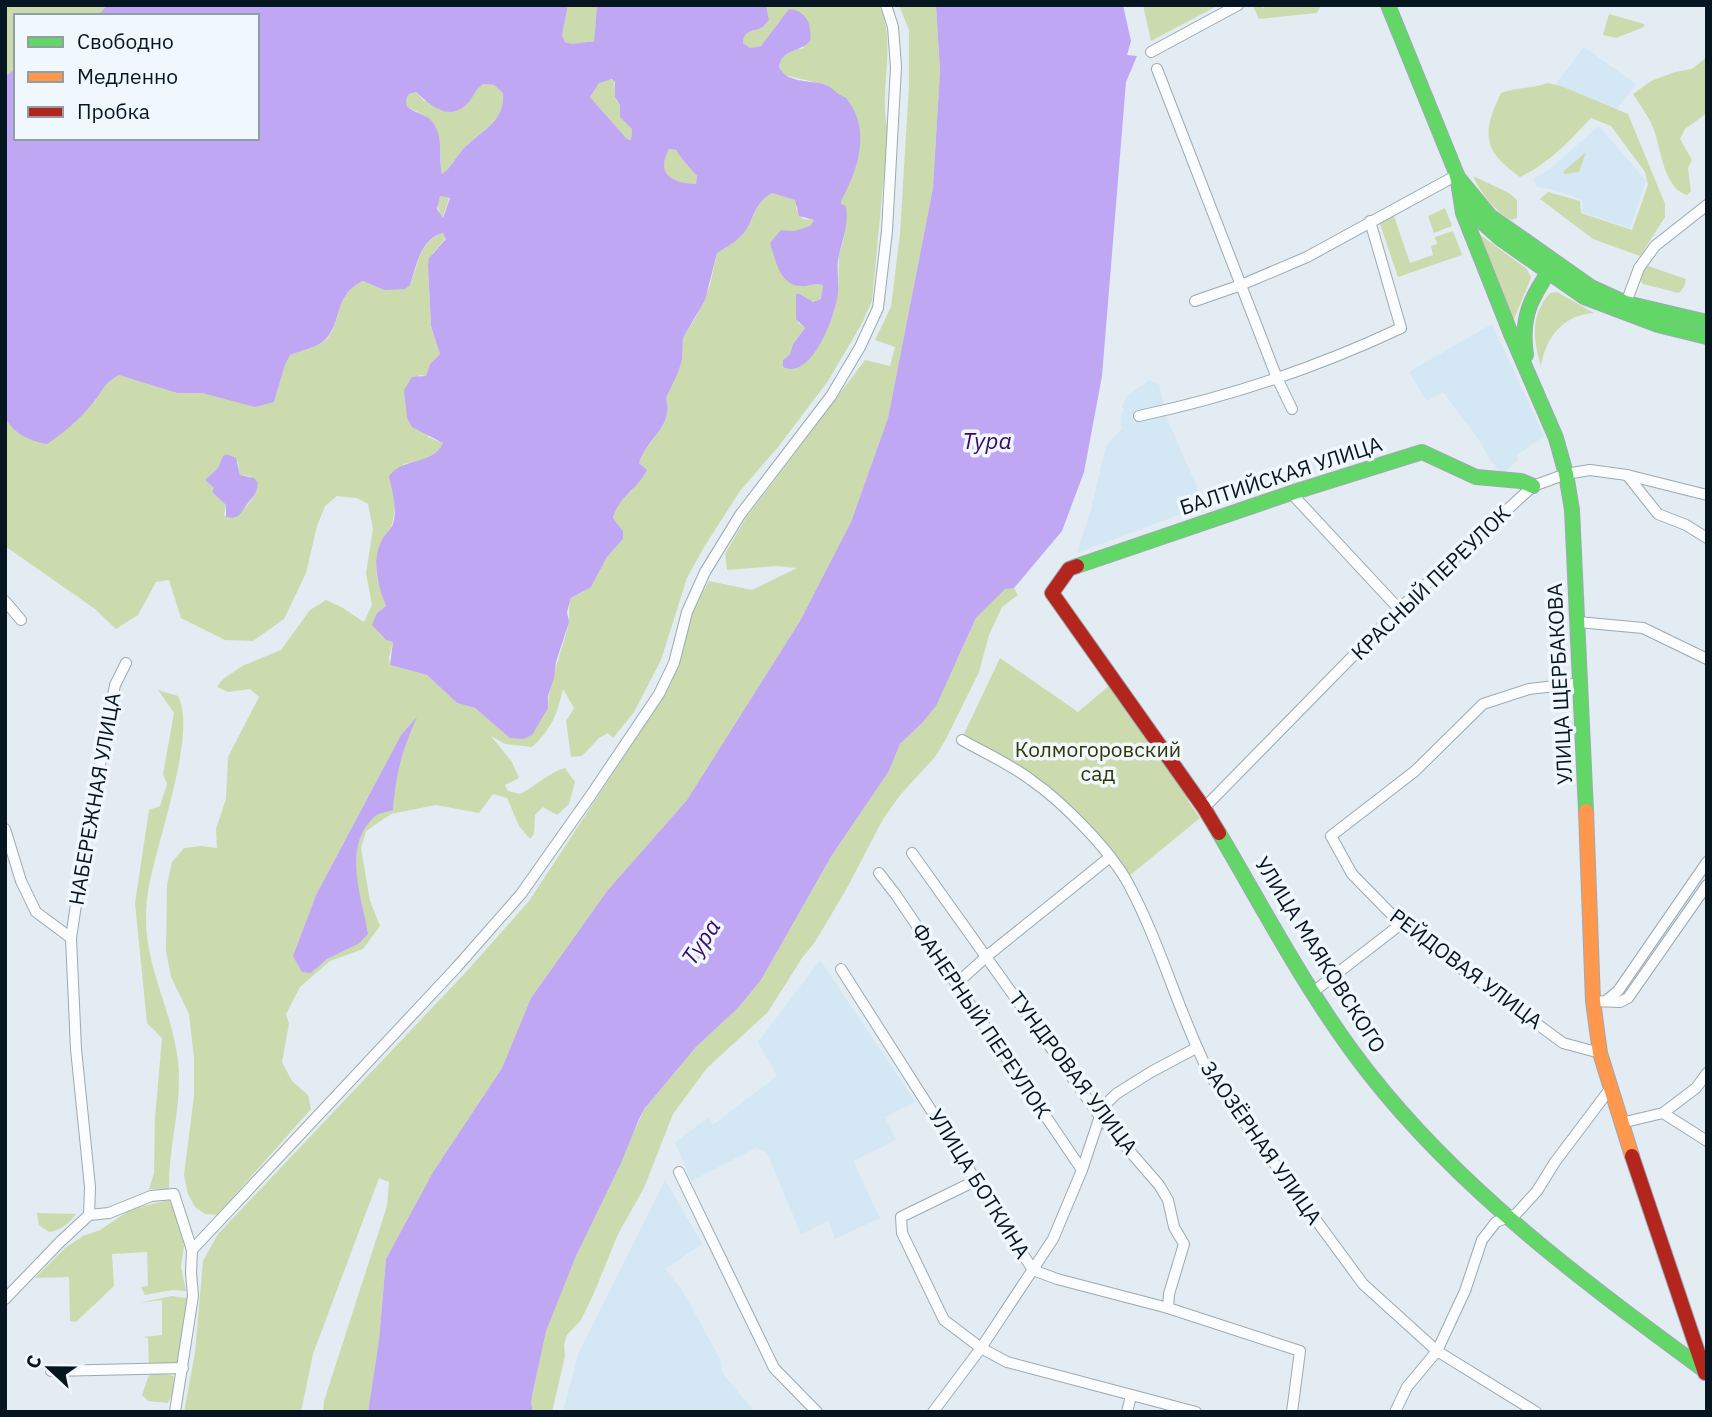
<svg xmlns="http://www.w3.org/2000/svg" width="1712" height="1417" viewBox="0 0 1712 1417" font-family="'IBM Plex Sans',sans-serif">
<rect width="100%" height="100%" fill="#e2ecf2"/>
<g fill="#d3e7f5">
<polygon points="1584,47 1636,84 1608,120 1546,97"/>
<polygon points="1599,126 1646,181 1630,228 1582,212 1582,199 1550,189 1537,187 1533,179 1550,169"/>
<polygon points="1492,324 1544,436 1516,456 1518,459 1506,471 1500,471 1490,460 1480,441 1443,392 1427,401 1409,372"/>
<polygon points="1149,380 1159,384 1167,419 1205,505 1077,553 1091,510 1106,446 1122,429 1120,419 1124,410 1122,407 1127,396"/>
<polygon points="820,960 915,1102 885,1117 896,1140 853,1161 880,1218 835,1239 828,1221 801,1234 767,1153 756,1148 691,1181 675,1142 709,1117 713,1125 777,1076 758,1042"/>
<polygon points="665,1180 702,1244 665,1269 682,1290 720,1359 722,1373 755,1412 563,1412 578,1355"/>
</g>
<g fill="#ccdbad" fill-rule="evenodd">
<polygon points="5,5 107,5 98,16 16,16 16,68 5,77"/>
<path d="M568 5H597L594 42C583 41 575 46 565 42L562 35Z"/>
<path d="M766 5H879C895 39 883 76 885 111 885 118 887 126 888 133L872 301 861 325 828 381 778 447 740 491 704 547 687 578 661 660 634 712 613 738 608 733 599 738 582 756 571 757 566 721 574 708 563 689C557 714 552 729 532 747L505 744 491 736 512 762 519 778 505 785 508 791 520 794C536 786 548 773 565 768L575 782 569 804 557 815 543 807 535 815 534 834 530 839 519 826 507 798 493 794 479 813 436 805 391 814 366 831 361 848 370 901 380 926 363 949 330 961 300 987 286 1014 289 1024 282 1062 292 1081 308 1095 311 1109 217 1215 205 1214 195 1207 188 1194 184 1175 194 1096V1058L189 1014 171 977 166 951 167 885 172 862 184 848 202 846 217 848 216 829 226 799 228 757 259 697 250 689 228 692 217 687 222 680 242 666 281 650 310 610 326 600 343 608 364 622 372 605 366 573 373 529 368 504 357 498 337 496 325 506 317 526 306 573 284 619 253 641 225 640 181 618 169 580 156 582 138 615 116 629 95 609 5 546V418L7 422 82 414 95 401 103 384 119 375 177 393H202L226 399 274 402 285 365 290 355C300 351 318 347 326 340 343 322 333 295 363 281L384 290 410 285C417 266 421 239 443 233L446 238 432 254 428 265 431 326 440 354 430 364 426 376 419 375 428 437 443 443C436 459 418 461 403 464L392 525 384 537 376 567 377 578 386 606 377 613 378 632 386 640 393 642 389 658 390 665 427 675 457 703 475 708 511 738 548 708C549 679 562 653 568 625 570 616 568 608 571 598L591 587 607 557 623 539V531L613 518 615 508 633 489 643 466 639 463C648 437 674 427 666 398L678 373 682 360 683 338 696 317 710 285 717 253C725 248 734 243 740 237 756 222 749 207 772 193L796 200V209L803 219 814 220 810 226 794 231 781 230 801 286 817 283 823 285 821 299 812 302 800 294 798 323 805 328 793 344 790 354 783 360 819 346 834 312 838 291 839 255 844 238 846 207 841 204 838 95 827 85 784 75 779 66C783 52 791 50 804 48L779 21C773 33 766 49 750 48L743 43C744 29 754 32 763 27L769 20ZM226 454 238 462 240 475 250 476 258 483C256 500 243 512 228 518L224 515 226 505 212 492 214 488 205 480 218 468 223 457ZM415 720 401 753 395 781 393 809C387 811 377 813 373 817 344 845 357 907 358 944L327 959 311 973 293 956 316 895 401 735Z"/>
<polygon points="899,5 936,5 940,70 933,188 888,418 851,522 800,621 687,800 607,891 531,998 502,1068 433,1172 386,1259 379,1340 368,1412 323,1412 324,1401 387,1206 389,1182 379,1178 313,1354 301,1412 184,1412 195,1353 203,1261 218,1234 466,972 529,901 664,696 679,664 692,611 709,581 752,590 797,568 776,566 727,570 725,554 746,518 865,360 890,366 895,347 875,340 891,307 900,234 909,85 909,30"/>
<polygon points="1143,5 1219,5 1151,41"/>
<polygon points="1261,5 1263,8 1270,5 1321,5 1317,13 1259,19 1253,6"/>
<polygon points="1609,14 1644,24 1644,27 1616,38 1603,35"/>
<path d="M1707 57V113L1685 129 1680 139 1692 160 1688 168 1691 191 1687 195C1661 187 1662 144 1651 123 1646 113 1639 103 1633 94L1651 81 1675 72 1692 69Z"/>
<path d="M607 79 614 80 616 100 620 105C621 117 625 120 632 129L631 140 627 139 590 97 599 83Z"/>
<path d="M1547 83 1561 86 1628 114 1665 204V217L1640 256 1593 239 1540 199 1548 192 1580 201 1581 213 1632 230 1648 185 1645 172 1611 126 1591 118C1568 142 1551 162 1520 177 1482 150 1482 133 1501 93 1517 87 1532 89 1547 83Z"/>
<path d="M483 84 494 85 503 93C505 123 480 130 463 149 456 157 451 168 442 174 439 157 444 140 432 125 430 122 428 118 425 116 416 109 399 109 409 94L416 92 424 101 468 103 479 86Z"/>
<path d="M669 149 676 150C682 160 689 167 697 176L696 184C673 183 654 175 669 149Z"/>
<polygon points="1586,152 1579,172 1564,174 1563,172"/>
<path d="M1473 176 1509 193 1517 200V218L1511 220C1493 209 1482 195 1473 176Z"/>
<polygon points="440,196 449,198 443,217 441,217 437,204"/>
<polygon points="1445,208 1452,226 1434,233 1428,216"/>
<polygon points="1394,216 1410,263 1433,255 1431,246 1437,244 1435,237 1453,231 1462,255 1398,277 1379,221"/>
<polygon points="1475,231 1527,269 1531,278 1512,324"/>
<polygon points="1648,266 1686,279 1684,287 1679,293 1643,284 1639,278 1641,269"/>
<path d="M1557 292 1594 313C1563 315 1546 337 1541 366 1533 338 1530 316 1550 293Z"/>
<polygon points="1005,588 1014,588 1018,595 1002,607 989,635 979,672 946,739 935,757 901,794 883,819 847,888 815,942 802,958 768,1012 707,1068 673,1114 644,1188 618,1234 594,1293 581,1320 567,1335 564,1344 565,1356 552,1412 533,1412 531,1403 533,1391 545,1331 576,1256 645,1108 696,1047 738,1008 761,980 832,855 889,771 900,744 922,723 959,656 976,618"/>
<polygon points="1000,658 1078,712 1110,685 1190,797 1188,801 1200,818 1128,877 1070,808 963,736"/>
<path d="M158 690 178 696C199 734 152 852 147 899 140 961 171 1003 178 1061 183 1104 168 1146 169 1189H149L154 1173 155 1118 162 1038 147 1023 135 903 149 810 160 806 167 784 163 774 174 713Z"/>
<polygon points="169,1200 177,1217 184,1246 181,1267 186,1291 172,1290 145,1295 141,1287 148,1286 147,1252 112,1254 114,1286 76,1322 70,1321 69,1277 35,1278 65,1248 83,1236 100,1230 131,1209"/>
<path d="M37 1213 76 1214C69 1224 61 1230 49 1232L39 1225Z"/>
<polygon points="172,1296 186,1298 189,1301 179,1364 149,1366 148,1338 143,1337 162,1335 162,1300 139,1303"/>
<polygon points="162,1373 174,1376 173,1392 168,1403 148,1401 142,1395 149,1375"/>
</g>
<g fill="#bfa7f3" fill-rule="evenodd">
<path d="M107 5H568L562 35 565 42C575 46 584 41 594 42L597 5H766L769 20 763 27C754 32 744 29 743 43L750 48 761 46 789 9C807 11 812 24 810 41 800 53 784 47 779 66 785 83 808 80 823 84 832 86 837 95 846 98 872 129 858 170 841 201V204L846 206C849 224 843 238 839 255 836 267 839 280 838 293 836 314 812 381 783 367V360L790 354 793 344 805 328 796 319V294H800L813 302 821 299 823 285C815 282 809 287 801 286 780 286 775 259 770 243L781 230 794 231 810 226 814 220 799 216 795 200 772 193C749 207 756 222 740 237 734 244 724 248 717 253L705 300 683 338 682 360 678 373 666 398C674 427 648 436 639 463L647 470C638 489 618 497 613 518L623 531V539L607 557 591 587 571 598 567 612 569 622 556 662 554 678 548 696V708L532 735 523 739 510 738 475 708 457 703 427 675 390 665 393 642 386 640 372 625 377 613 386 606C377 583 371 560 383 538 386 533 391 529 393 524 398 509 392 491 389 476 403 457 432 466 443 443L412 427 407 418 404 390 412 377 426 376 430 364 440 354 431 326 428 265 429 258 446 239 443 233C421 238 416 266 410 285L405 289 384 290 363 281C333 295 343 322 325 340 318 347 300 351 290 355L285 365 274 402 255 407 202 393H177L119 375C102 385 105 388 93 403 80 419 65 432 47 444 28 440 16 435 5 418V77L16 68V138H257V16H98ZM612 79 615 82V97L620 105V117L632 129 631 140 627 139 590 97 599 83ZM483 84 494 85 503 93C505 123 481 130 463 149 456 157 451 168 442 174 438 156 445 135 430 119 421 111 398 111 409 94L416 92C431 106 450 123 469 102 474 95 476 89 483 84ZM669 149 676 150C683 161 689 167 697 176L696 184C673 183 655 175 669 149ZM440 196 450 198 443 218 437 209Z"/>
<polygon points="936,5 1123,5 1131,41 1127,55 1137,56 1126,82 1102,376 1084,472 1062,531 1014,588 1005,589 976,618 936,706 922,723 900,744 889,771 832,855 761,980 738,1008 696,1047 645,1108 639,1119 621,1163 576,1256 546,1331 533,1391 531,1403 533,1412 368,1412 379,1340 386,1259 433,1172 502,1068 531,998 607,891 687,800 800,621 851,522 888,418 933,188 940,70"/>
<path d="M226 454 236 458 240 475 254 478 258 483C257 493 254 496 248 503 240 513 240 520 226 517V505L212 492 214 488 205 480 218 468 223 456Z"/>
<path d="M417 717C402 751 396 772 393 810 387 812 377 813 373 818 342 849 362 897 368 934L358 944 327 959 311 973 302 972 293 956 316 895 401 735Z"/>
</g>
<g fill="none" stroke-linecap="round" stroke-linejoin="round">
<defs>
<g id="street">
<polyline points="1151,52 1238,5"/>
<polyline points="1157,69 1277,378 1292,409"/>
<polyline points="1195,301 1241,285 1307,257 1457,175"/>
<polyline points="1626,303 1639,268 1655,246 1707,205"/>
<path d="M1139 416C1229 397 1318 367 1401 328L1370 221"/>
<polyline points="1627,475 1658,514 1686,525 1707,538"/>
<polyline points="1291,493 1399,609"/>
<polyline points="5,601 21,620"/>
<polyline points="1578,622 1643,628 1707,659"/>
<polyline points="1582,683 1529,689 1483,704 1415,771 1331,836 1352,874 1401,924 1563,1043 1600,1053"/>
<path d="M962 740C985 753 1010 764 1031 780 1063 802 1111 851 1129 885 1162 947 1179 1015 1211 1077L1363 1284 1437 1351 1536 1412"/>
<polyline points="1204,808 1399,609 1533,486 1566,474 1590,470 1627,475 1707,495"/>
<polyline points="5,829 21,881 36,912 71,938"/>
<polyline points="912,853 1101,1118 1159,1185 1168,1200 1174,1227 1184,1244 1169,1294 1168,1308"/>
<polyline points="879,873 896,895 1082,1170"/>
<polyline points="841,969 1033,1270 1057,1279 1168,1308 1300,1351 1292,1412"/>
<polyline points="956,984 987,956 1110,857"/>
<polyline points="1313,992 1401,924"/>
<polyline points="1607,1000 1618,991 1707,862"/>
<polyline points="1593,1001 1620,1002 1628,998 1707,885"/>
<polyline points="1663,1113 1696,1088 1707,1073"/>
<polyline points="1621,1123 1663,1113 1707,1141"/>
<polyline points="679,1172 774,1368 817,1412"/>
<polyline points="975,1181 901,1217 902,1233 944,1320 981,1348 1007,1362 1196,1412"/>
<polyline points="89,1215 90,1187 76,1049 71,938 85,844 115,685 126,663"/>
<polyline points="192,1250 456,968 521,894 591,795 659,694 674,663 687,612 705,572 740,515 831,396 860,347 878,308 887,231 896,67 893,27 886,5"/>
<polyline points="5,1299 60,1242 89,1215 109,1213 151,1196 174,1194 192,1250 191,1273 193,1296 175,1412"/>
<polyline points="51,1371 183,1368"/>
<polyline points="933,1412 981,1348 1053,1239 1082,1170 1103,1107 1116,1094 1151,1072 1196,1048"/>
<polyline points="1127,1412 1131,1396"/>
<polyline points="1395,1412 1407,1387 1437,1351 1465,1291 1482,1240 1496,1222 1516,1214 1537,1191 1555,1162 1610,1089"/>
</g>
<g id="fast">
<polyline points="1388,5 1457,175 1463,213 1511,334 1556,438 1566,474 1572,510 1586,811"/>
<polyline points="1457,176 1490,216 1591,287 1626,303 1707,322"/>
<polyline points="1465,201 1473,214 1501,239 1584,297 1658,325 1707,337"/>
<path d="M1526 355C1520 315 1532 297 1553 265"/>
<polyline points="1077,566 1291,493 1422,452 1476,477 1521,481 1533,486"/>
<path d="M1219 833C1266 913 1310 998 1368 1072 1461 1191 1583 1281 1704 1370"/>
</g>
<polyline id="slow" points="1586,811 1593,1001 1600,1053 1632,1156"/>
<g id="jam">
<polyline points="1077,566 1069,569 1052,593 1204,808 1219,833"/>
<polyline points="1632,1156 1705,1373"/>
</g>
</defs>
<use href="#street" stroke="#9da9b1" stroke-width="12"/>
<use href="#fast" stroke="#9da9b1" stroke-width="16"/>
<use href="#slow" stroke="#9da9b1" stroke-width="16"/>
<use href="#jam" stroke="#9da9b1" stroke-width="16"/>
<use href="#street" stroke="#fbfcfd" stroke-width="10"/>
<use href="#fast" stroke="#63d668" stroke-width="14"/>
<use href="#slow" stroke="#ff974d" stroke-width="14"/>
<use href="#jam" stroke="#b3261e" stroke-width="14"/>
</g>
<g text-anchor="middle" stroke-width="7" stroke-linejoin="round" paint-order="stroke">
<g font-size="21" fill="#061620" stroke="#f0f8fe">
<text transform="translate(1281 476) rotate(-18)" y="7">БАЛТИЙСКАЯ УЛИЦА</text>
<text transform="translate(1431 583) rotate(-44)" y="7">КРАСНЫЙ ПЕРЕУЛОК</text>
<text transform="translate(1560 684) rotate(-93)" y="7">УЛИЦА ЩЕРБАКОВА</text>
<text transform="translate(95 799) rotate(-80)" y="7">НАБЕРЕЖНАЯ УЛИЦА</text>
<text transform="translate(1320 955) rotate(58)" y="7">УЛИЦА МАЯКОВСКОГО</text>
<text transform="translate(1466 969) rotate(37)" y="7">РЕЙДОВАЯ УЛИЦА</text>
<text transform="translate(981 1021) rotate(56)" y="7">ФАНЕРНЫЙ ПЕРЕУЛОК</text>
<text transform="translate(1073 1073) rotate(53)" y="7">ТУНДРОВАЯ УЛИЦА</text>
<text transform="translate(1261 1143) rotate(55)" y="7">ЗАОЗЁРНАЯ УЛИЦА</text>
<text transform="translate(979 1184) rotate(58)" y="7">УЛИЦА БОТКИНА</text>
</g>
<g font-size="21" fill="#303802" stroke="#f0f8fe">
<text x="1098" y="757">Колмогоровский<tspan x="1098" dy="24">сад</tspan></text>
</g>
<g font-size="23" font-style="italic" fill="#390869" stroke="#f0f8fe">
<text x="987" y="449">Тура</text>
<text transform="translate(701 942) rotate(-56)" y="8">Тура</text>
</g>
</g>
<rect width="1712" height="1417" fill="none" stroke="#061620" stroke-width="14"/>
<rect x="14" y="14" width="245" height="126" fill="#f0f8fe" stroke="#929ea5" stroke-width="2"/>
<rect x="28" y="37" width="35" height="10" fill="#63d668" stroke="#929ea5" stroke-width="2"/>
<text x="77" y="49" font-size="21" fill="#061620">Свободно</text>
<rect x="28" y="72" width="35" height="10" fill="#ff974d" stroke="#929ea5" stroke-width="2"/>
<text x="77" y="84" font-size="21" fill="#061620">Медленно</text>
<rect x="28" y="107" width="35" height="10" fill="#b3261e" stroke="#929ea5" stroke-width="2"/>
<text x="77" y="119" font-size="21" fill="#061620">Пробка</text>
<g transform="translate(49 1368) rotate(292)" stroke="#f0f8fe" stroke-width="5" paint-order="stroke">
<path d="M0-5L12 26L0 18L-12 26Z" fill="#061620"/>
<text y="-10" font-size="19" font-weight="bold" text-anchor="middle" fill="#061620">С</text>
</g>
</svg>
